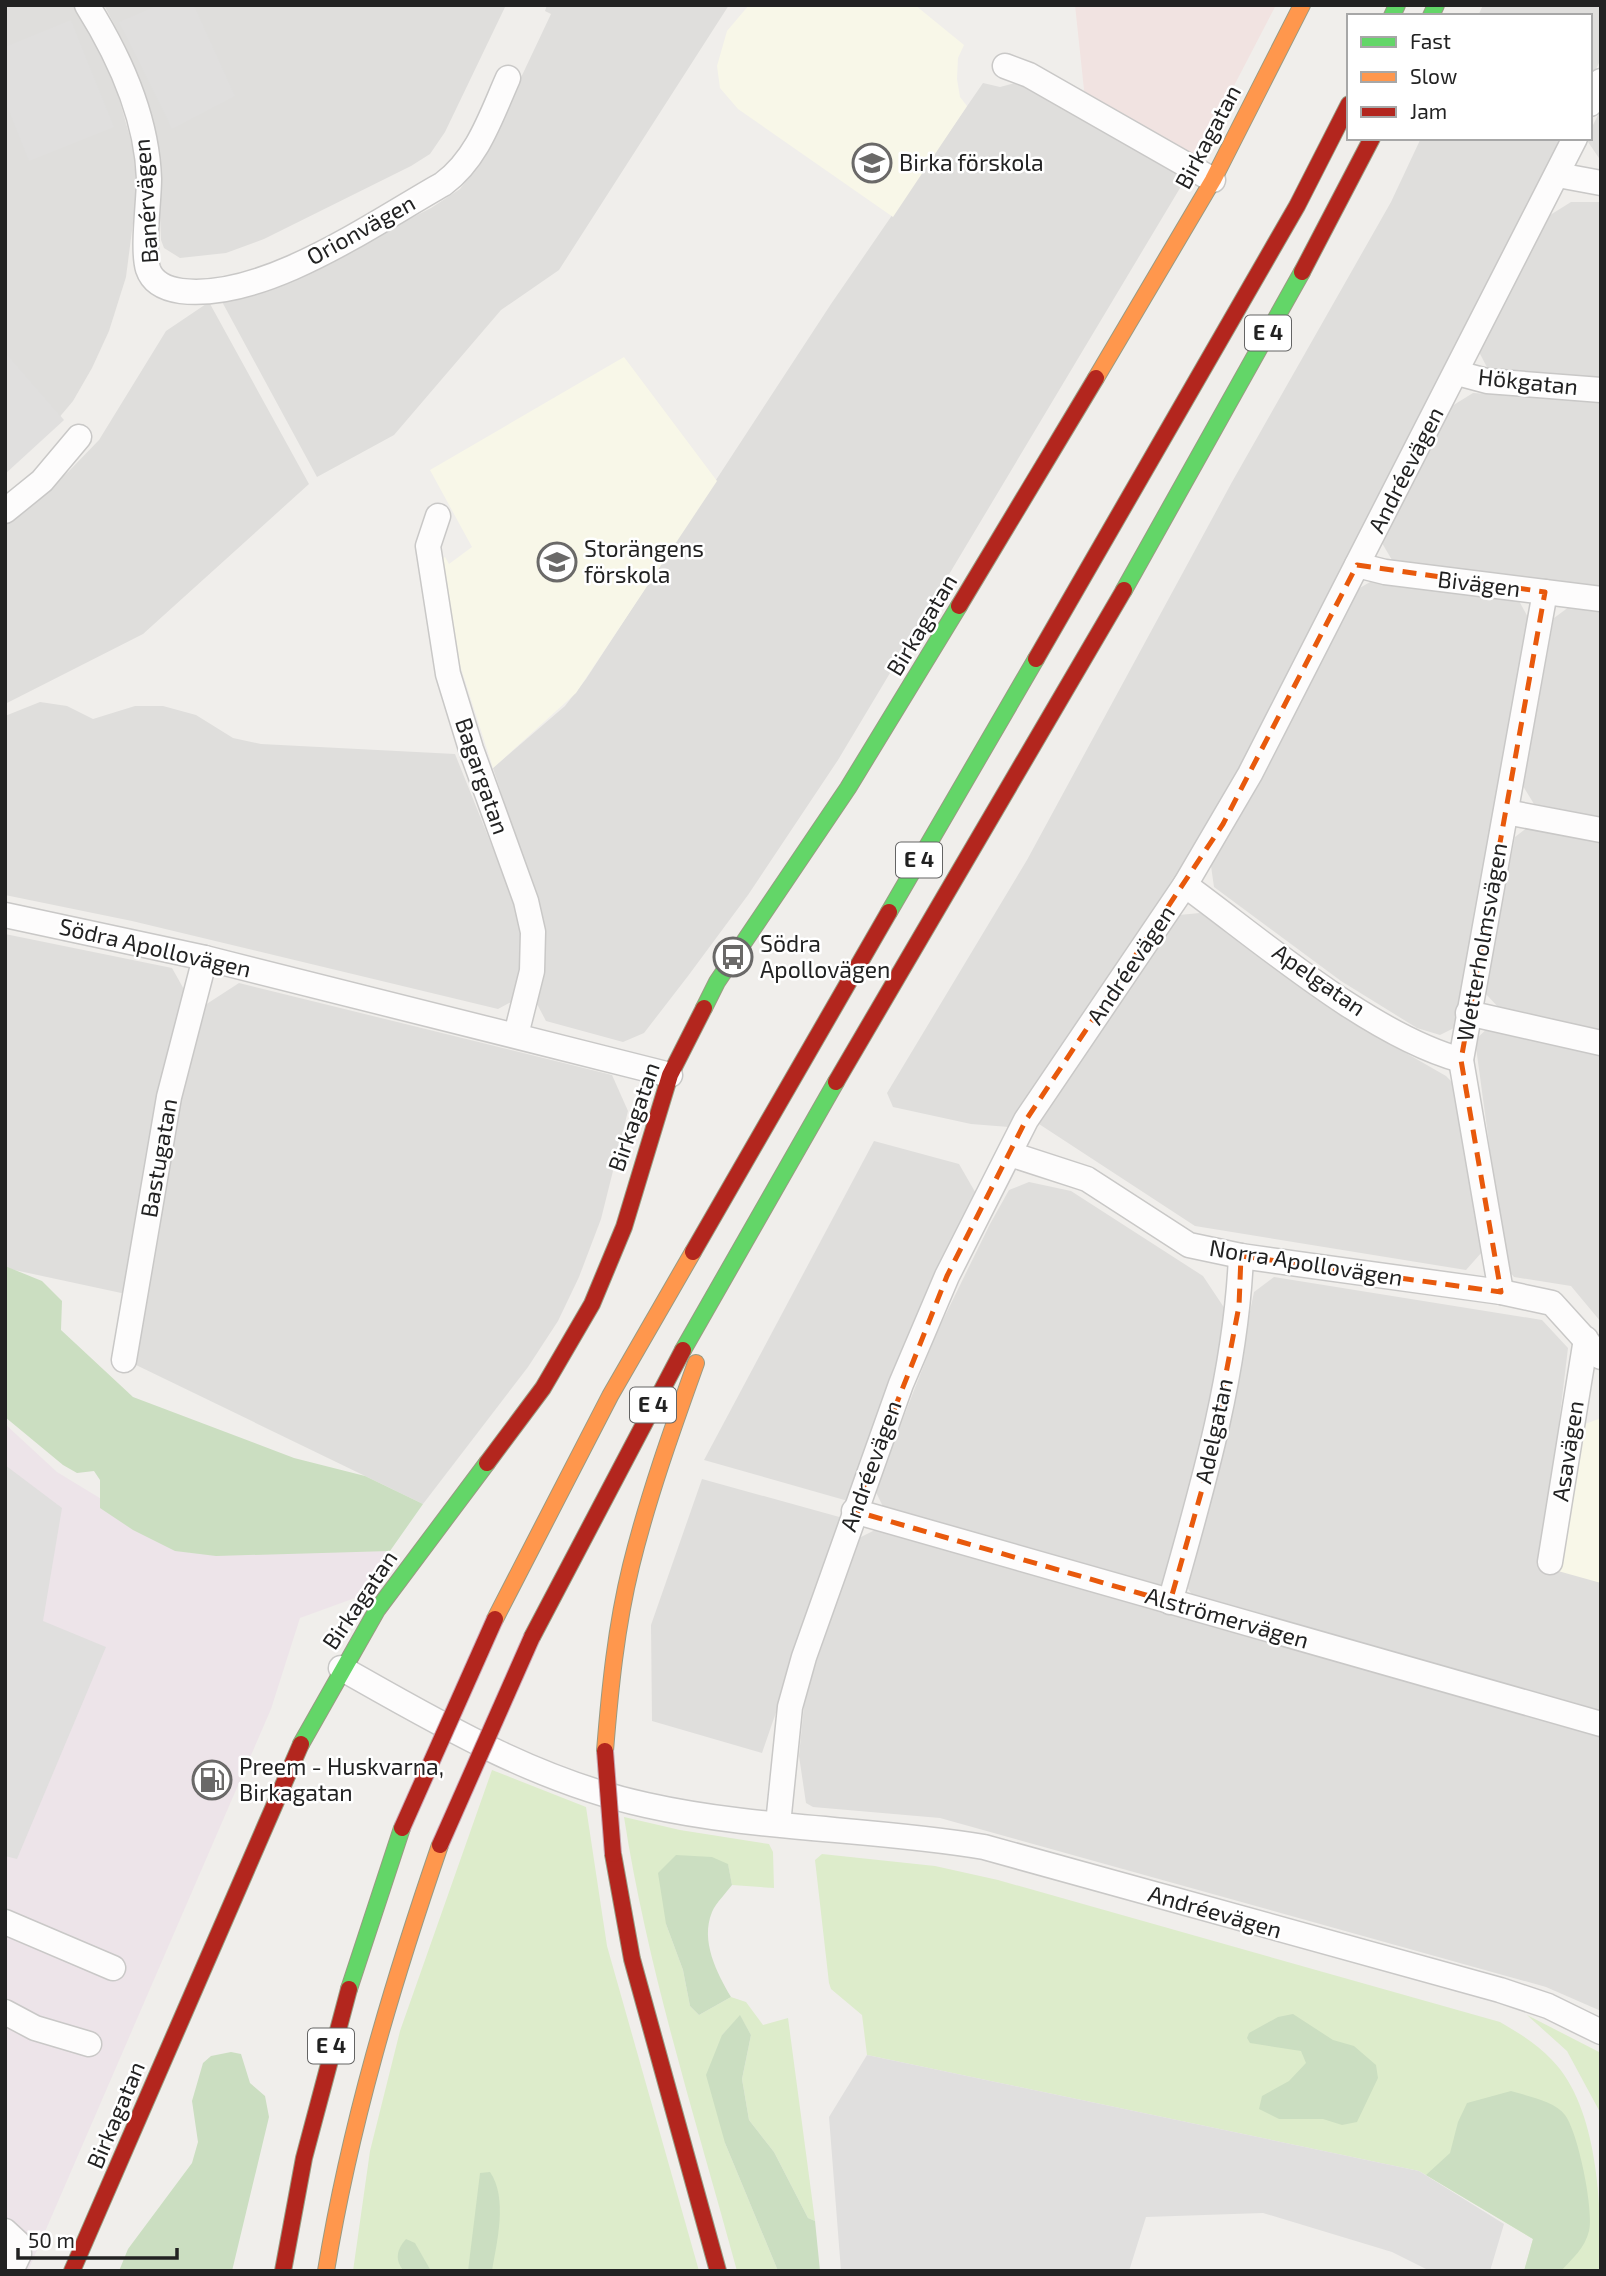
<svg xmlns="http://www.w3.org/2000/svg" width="1606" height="2276" viewBox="0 0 1606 2276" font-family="'Exo 2',sans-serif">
<rect width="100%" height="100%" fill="#f0eeeb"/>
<g fill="#dfdedc">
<polygon points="5,5 75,5 115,84 133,148 137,192 126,277 109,331 92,368 73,401 57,420 5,468"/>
<polygon points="104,5 506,5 445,132 430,154 411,166 264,239 226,253 180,258 164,248 161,240 158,172 147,105 126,47"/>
<polygon points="547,5 729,5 559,270 501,310 394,435 317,477 220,298 278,285 431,208 460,189 482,160 551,14 545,11"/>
<polygon points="1483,5 1601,5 1601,59 1590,81 1590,16 1478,16"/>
<polygon points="983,83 1000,87 1015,83 1028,85 1186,178 838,760 748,895 688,976 644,1033 623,1042 546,1021 537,1004 545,972 544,924 493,768 565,706 586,679 831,304"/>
<polygon points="1601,109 1601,161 1586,139 1590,138 1590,131"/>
<polygon points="1421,138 1562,138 1213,822 1009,1127 971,1124 893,1107 887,1093 1027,860 1232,482 1391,202"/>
<polygon points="1571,202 1601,202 1601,378 1489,371 1479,352 1547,217"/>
<polygon points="209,302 309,484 143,634 5,704 5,523 68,472 99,440 166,331"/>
<polygon points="1473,393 1601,400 1601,586 1392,560 1382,543 1452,406"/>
<polygon points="1377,578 1518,599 1530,621 1457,1019 1454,1028 1440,1035 1417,1028 1341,981 1214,887 1211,866 1264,776 1358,589"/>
<polygon points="1573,604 1601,607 1601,817 1534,804 1523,786 1554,618"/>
<polygon points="40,702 67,706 93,719 135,706 163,706 196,715 233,738 261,744 455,754 512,896 520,928 521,973 513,1001 498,1009 132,921 5,895 5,716"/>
<polygon points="1533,823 1601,837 1601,1031 1499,1008 1484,992 1515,837"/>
<polygon points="1200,913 1338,1014 1446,1076 1455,1085 1482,1252 1466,1270 1195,1226 1039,1124 1179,915"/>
<polygon points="5,934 172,968 186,993 126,1294 5,1268"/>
<polygon points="239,983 612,1075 628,1111 601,1219 579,1277 558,1321 528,1367 423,1504 134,1364 179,1100 202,1007"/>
<polygon points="1489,1027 1601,1051 1601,1322 1571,1286 1514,1277 1506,1268 1475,1040"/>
<polygon points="874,1141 959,1164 978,1197 848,1501 704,1460"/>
<polygon points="1029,1182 1071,1191 1203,1276 1229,1315 1199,1469 1163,1589 885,1511 875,1490 936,1334 990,1224 1009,1190"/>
<polygon points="1274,1277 1542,1320 1568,1348 1542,1565 1601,1418 1601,1712 1194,1598 1185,1584 1217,1473 1254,1292"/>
<polygon points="702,1479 843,1518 762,1753 652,1721 651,1625"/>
<polygon points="877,1529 1601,1733 1601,2011 1546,1987 940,1818 813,1807 806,1803 799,1756 805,1695 859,1538"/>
</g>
<polygon fill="#f1e3e1" points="1075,5 1276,5 1186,178 1087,118"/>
<polygon fill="#ede4e9" points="5,1424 57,1472 190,1553 390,1551 355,1598 300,1618 271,1709 28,2271 5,2271"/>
<g fill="#f8f7e8">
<polygon points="749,5 915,5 964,45 958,58 957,79 960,97 967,106 893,217 738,109 720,88 717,66 727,31"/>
<polygon points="624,357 717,481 576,693 493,768 452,640 439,560 445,557 449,564 472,547 430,470"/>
<polygon points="1601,1418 1601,1583 1558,1571 1580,1426"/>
</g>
<g fill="#ddeccb">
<polygon points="492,1770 586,1807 607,1946 699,2271 353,2271 370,2151 400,2031"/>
<path d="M624 1817 680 1830 769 1844 773 1852 774 1888 732 1885 728 1865 666 1924 683 1970 690 2006 699 2015 731 1997 746 2002 763 2025 788 2018 815 2221 808 2218 774 2152 749 2120 742 2079 751 2035 740 2016 722 2035 725 2143 778 2271H737C696 2120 648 1971 624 1817Z"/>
<path d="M822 1854 935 1866 998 1880 1500 2022C1519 2033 1537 2044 1552 2060 1599 2108 1601 2207 1601 2271H1524L1533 2239 1419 2171 867 2055 862 2015 831 1989 829 1983 815 1860Z"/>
<polygon points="1527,2015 1601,2053 1601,2114 1567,2051"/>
</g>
<g fill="#cbdec1">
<polygon points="5,1266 42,1281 62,1301 61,1330 133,1397 294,1458 365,1476 423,1504 390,1551 216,1556 175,1551 133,1530 100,1508 100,1480 94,1471 77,1473 63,1465 5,1417"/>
<path d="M676 1855 712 1857 728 1864 732 1885C726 1893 716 1903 712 1912 700 1941 717 1973 731 1997L699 2015 690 2006 683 1970 666 1924 658 1873Z"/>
<polygon points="1293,2014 1333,2040 1354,2046 1376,2065 1378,2078 1357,2122 1342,2125 1323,2119 1279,2119 1259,2109 1262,2096 1289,2081 1306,2063 1301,2051 1250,2043 1247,2038 1249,2033 1278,2017"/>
<polygon points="740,2015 751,2035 742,2079 749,2120 774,2152 808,2218 815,2221 820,2271 778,2271 725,2143 706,2075 722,2035"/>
<polygon points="231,2052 241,2054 250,2083 265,2096 269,2117 232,2271 119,2271 128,2249 192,2163 198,2142 192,2101 203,2063 211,2056"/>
<path d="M1511 2091C1527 2096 1555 2101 1565 2115 1578 2132 1594 2210 1589 2231 1585 2248 1572 2259 1561 2271H1524L1533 2239 1426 2175 1450 2153 1458 2122 1467 2103Z"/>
<path d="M490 2172C508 2198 497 2242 492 2271H468L480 2173Z"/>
<path d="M406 2239 415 2243 431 2271H404C394 2260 397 2249 406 2239Z"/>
</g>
<g fill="#e0dfde">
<polygon points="159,5 194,5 235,96 172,129 119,22"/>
<polygon points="71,20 114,127 29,161 5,101 5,47"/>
<polygon points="5,352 64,420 5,474"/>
<polygon points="5,1465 62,1508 43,1621 106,1647 17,1859 5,1856"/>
<polygon points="867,2055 1419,2171 1504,2224 1490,2271 1430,2271 1392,2252 1263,2213 1146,2217 1129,2271 841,2271 829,2117"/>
</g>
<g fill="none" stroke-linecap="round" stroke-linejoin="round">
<defs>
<g id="street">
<path d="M87 5C119 56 147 118 149 179 149 202 142 249 148 269 153 284 167 289 181 291 264 301 372 224 443 184 478 158 491 116 508 78"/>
<polyline points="1005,66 1029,75 1213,180"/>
<polyline points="1590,104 1601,81"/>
<polyline points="1558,175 1601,183"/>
<polyline points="1457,373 1487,381 1601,390"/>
<polyline points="5,511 42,481 79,437"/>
<polyline points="438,516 428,546 448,674 471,749 526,901 533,932 532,971 516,1035"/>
<polyline points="1357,565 1385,572 1601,599"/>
<polyline points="1506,812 1601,830"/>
<path d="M1185 885C1263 942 1370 1035 1461 1060"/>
<polyline points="5,915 205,958 670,1075"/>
<polyline points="1468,1013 1601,1043"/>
<polyline points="1010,1154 1087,1179 1189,1245 1241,1256 1501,1292 1552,1303 1601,1357"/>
<polyline points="1501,1292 1461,1060 1545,592"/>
<polyline points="124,1360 169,1097 205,958"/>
<polyline points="854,1511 1601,1724"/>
<polyline points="1550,1562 1586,1339"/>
<path d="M1170 1602C1202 1489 1236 1374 1241 1256"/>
<path d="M341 1668C438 1723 536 1781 646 1805 757 1830 872 1828 984 1847L1500 1990 1548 2006 1601 2032"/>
<polyline points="778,1824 790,1707 804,1657 901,1384 947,1276 1026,1120 1185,885 1250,774 1575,138"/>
<polyline points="5,1922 113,1968"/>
<polyline points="5,2012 35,2028 89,2044"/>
<polyline points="5,2231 18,2243 19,2254 11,2271"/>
</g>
<g id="fast">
<polyline points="1392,16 1397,5"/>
<polyline points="1431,16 1436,5"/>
<polyline points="1124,590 1302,272"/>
<polyline points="889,912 1036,659"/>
<polyline points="704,1008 717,982 848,788 959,606"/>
<polyline points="683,1350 836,1082"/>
<polyline points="301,1744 377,1610 487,1463"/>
<polyline points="349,1989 402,1828"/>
</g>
<g id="slow">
<polyline points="1096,378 1213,180 1302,5"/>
<polyline points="495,1619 610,1396 693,1252"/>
<path d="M605 1751C610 1689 616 1627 631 1566 648 1497 672 1430 696 1363"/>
<path d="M326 2271C350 2125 392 1985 440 1845"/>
</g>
<g id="jam">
<polyline points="1302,272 1372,138"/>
<polyline points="959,606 1096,378"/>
<polyline points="1036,659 1297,206 1349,104"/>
<polyline points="836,1082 1124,590"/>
<polyline points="693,1252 889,912"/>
<polyline points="487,1463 543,1388 592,1304 624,1227 670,1075 704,1008"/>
<polyline points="532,1637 683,1350"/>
<polyline points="613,1854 632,1959 718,2271"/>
<polyline points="72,2271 301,1744"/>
<polyline points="283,2271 304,2158 349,1989"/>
</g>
</defs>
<use href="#street" stroke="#c9c8c7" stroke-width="27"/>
<use href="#fast" stroke="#999a82" stroke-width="18"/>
<use href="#slow" stroke="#999a82" stroke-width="18"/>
<use href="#jam" stroke="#999a82" stroke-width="18"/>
<use href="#street" stroke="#fdfcfc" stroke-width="24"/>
<use href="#fast" stroke="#63d668" stroke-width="16"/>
<use href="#slow" stroke="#ff974d" stroke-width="16"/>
<use href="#jam" stroke="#b3261e" stroke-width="16"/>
<defs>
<g id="jam-bridge">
<polyline points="605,1751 613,1854"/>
<polyline points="402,1828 495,1619"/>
<polyline points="440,1845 532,1637"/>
</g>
</defs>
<use href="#jam-bridge" stroke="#c5a2ac" stroke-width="18" stroke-linecap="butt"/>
<use href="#jam-bridge" stroke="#b3261e" stroke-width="16"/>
</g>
<path fill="none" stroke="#e8590c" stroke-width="5" stroke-dasharray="14 9" stroke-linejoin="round" d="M1357 565 1545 592 1461 1060 1501 1292 1241 1256 1239 1306 1207 1472 1170 1602 854 1511 947 1276 1026 1120 1223 824Z"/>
<defs>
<symbol id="school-ring" viewBox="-11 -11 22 22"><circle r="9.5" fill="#fff" stroke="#6a6968" stroke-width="1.5"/><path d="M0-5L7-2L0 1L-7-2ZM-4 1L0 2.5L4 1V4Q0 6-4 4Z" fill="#6a6968"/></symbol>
<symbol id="bus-ring" viewBox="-11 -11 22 22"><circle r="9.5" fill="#fff" stroke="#6a6968" stroke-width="1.5"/><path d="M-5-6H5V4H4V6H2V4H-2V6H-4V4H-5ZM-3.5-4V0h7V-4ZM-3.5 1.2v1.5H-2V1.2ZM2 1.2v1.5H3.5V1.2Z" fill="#6a6968"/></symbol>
<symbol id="fuel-ring" viewBox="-11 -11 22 22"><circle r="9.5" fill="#fff" stroke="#6a6968" stroke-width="1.5"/><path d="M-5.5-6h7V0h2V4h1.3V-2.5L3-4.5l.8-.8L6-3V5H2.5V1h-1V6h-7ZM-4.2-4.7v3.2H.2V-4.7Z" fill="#6a6968"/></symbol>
</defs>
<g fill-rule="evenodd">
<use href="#school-ring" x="850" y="141" width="44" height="44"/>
<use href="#school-ring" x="535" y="540" width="44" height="44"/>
<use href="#bus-ring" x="711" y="935" width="44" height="44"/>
<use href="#fuel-ring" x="190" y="1758" width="44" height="44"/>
</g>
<g text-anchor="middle" stroke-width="5" stroke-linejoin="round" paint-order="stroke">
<g fill="#fff" stroke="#646464" stroke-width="2">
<rect x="1245" y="315.5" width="46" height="35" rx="5"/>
<rect x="896" y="842.5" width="46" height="35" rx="5"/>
<rect x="630" y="1387.5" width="46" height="35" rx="5"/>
<rect x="308" y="2028.5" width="46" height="35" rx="5"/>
</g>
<g font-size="21" font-weight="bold" fill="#222">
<text x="1268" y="340">E 4</text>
<text x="919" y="867">E 4</text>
<text x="653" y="1412">E 4</text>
<text x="331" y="2053">E 4</text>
</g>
<g font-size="23" fill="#222" stroke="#fff">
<text transform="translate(1208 137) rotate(-62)" y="8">Birkagatan</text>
<text transform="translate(146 201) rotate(-94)" y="8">Banérvägen</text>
<text transform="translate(361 230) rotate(-29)" y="8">Orionvägen</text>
<text transform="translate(1528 382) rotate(6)" y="8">Hökgatan</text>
<text transform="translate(1406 470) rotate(-63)" y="8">Andréevägen</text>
<text transform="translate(1479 584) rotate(7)" y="8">Bivägen</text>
<text transform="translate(922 625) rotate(-59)" y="8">Birkagatan</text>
<text transform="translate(482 776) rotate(71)" y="8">Bagargatan</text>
<text transform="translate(1482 942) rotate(-80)" y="8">Wetterholmsvägen</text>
<text transform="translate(155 948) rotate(13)" y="8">Södra Apollovägen</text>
<text transform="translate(1131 965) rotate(-56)" y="8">Andréevägen</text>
<text transform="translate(1319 980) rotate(35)" y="8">Apelgatan</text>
<text transform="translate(634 1117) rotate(-71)" y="8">Birkagatan</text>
<text transform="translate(159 1158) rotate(-80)" y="8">Bastugatan</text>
<text transform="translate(1306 1263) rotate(9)" y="8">Norra Apollovägen</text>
<text transform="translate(1214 1431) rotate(-78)" y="8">Adelgatan</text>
<text transform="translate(1568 1451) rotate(-81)" y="8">Asavägen</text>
<text transform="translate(871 1466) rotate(-70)" y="8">Andréevägen</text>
<text transform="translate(360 1600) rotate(-56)" y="8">Birkagatan</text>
<text transform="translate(1227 1618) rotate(16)" y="8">Alströmervägen</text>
<text transform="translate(1215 1912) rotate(16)" y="8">Andréevägen</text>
<text transform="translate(116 2115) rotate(-67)" y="8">Birkagatan</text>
</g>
<g font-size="23" fill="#222" stroke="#fff" text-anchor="start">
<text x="899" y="171">Birka förskola</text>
<text x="584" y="557">Storängens<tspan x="584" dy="26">förskola</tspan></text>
<text x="760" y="952">Södra<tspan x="760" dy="26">Apollovägen</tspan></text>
<text x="239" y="1775">Preem - Huskvarna,<tspan x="239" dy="26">Birkagatan</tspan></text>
</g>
</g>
<rect width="1606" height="2276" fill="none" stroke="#222222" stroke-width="14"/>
<rect x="1347" y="14" width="245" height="126" fill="#ffffff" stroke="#a7a7a7" stroke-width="2"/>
<rect x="1361" y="37" width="35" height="10" fill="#63d668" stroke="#a7a7a7" stroke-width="2"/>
<text x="1410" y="49" font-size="21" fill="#222222">Fast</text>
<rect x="1361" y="72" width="35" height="10" fill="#ff974d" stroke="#a7a7a7" stroke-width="2"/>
<text x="1410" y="84" font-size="21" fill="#222222">Slow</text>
<rect x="1361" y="107" width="35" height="10" fill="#b3261e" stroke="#a7a7a7" stroke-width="2"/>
<text x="1410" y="119" font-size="21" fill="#222222">Jam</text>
<path d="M18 2248v10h159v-10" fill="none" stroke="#222222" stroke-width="3.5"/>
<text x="28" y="2248" font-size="21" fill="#222222" stroke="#ffffff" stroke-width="5" paint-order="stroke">50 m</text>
</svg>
